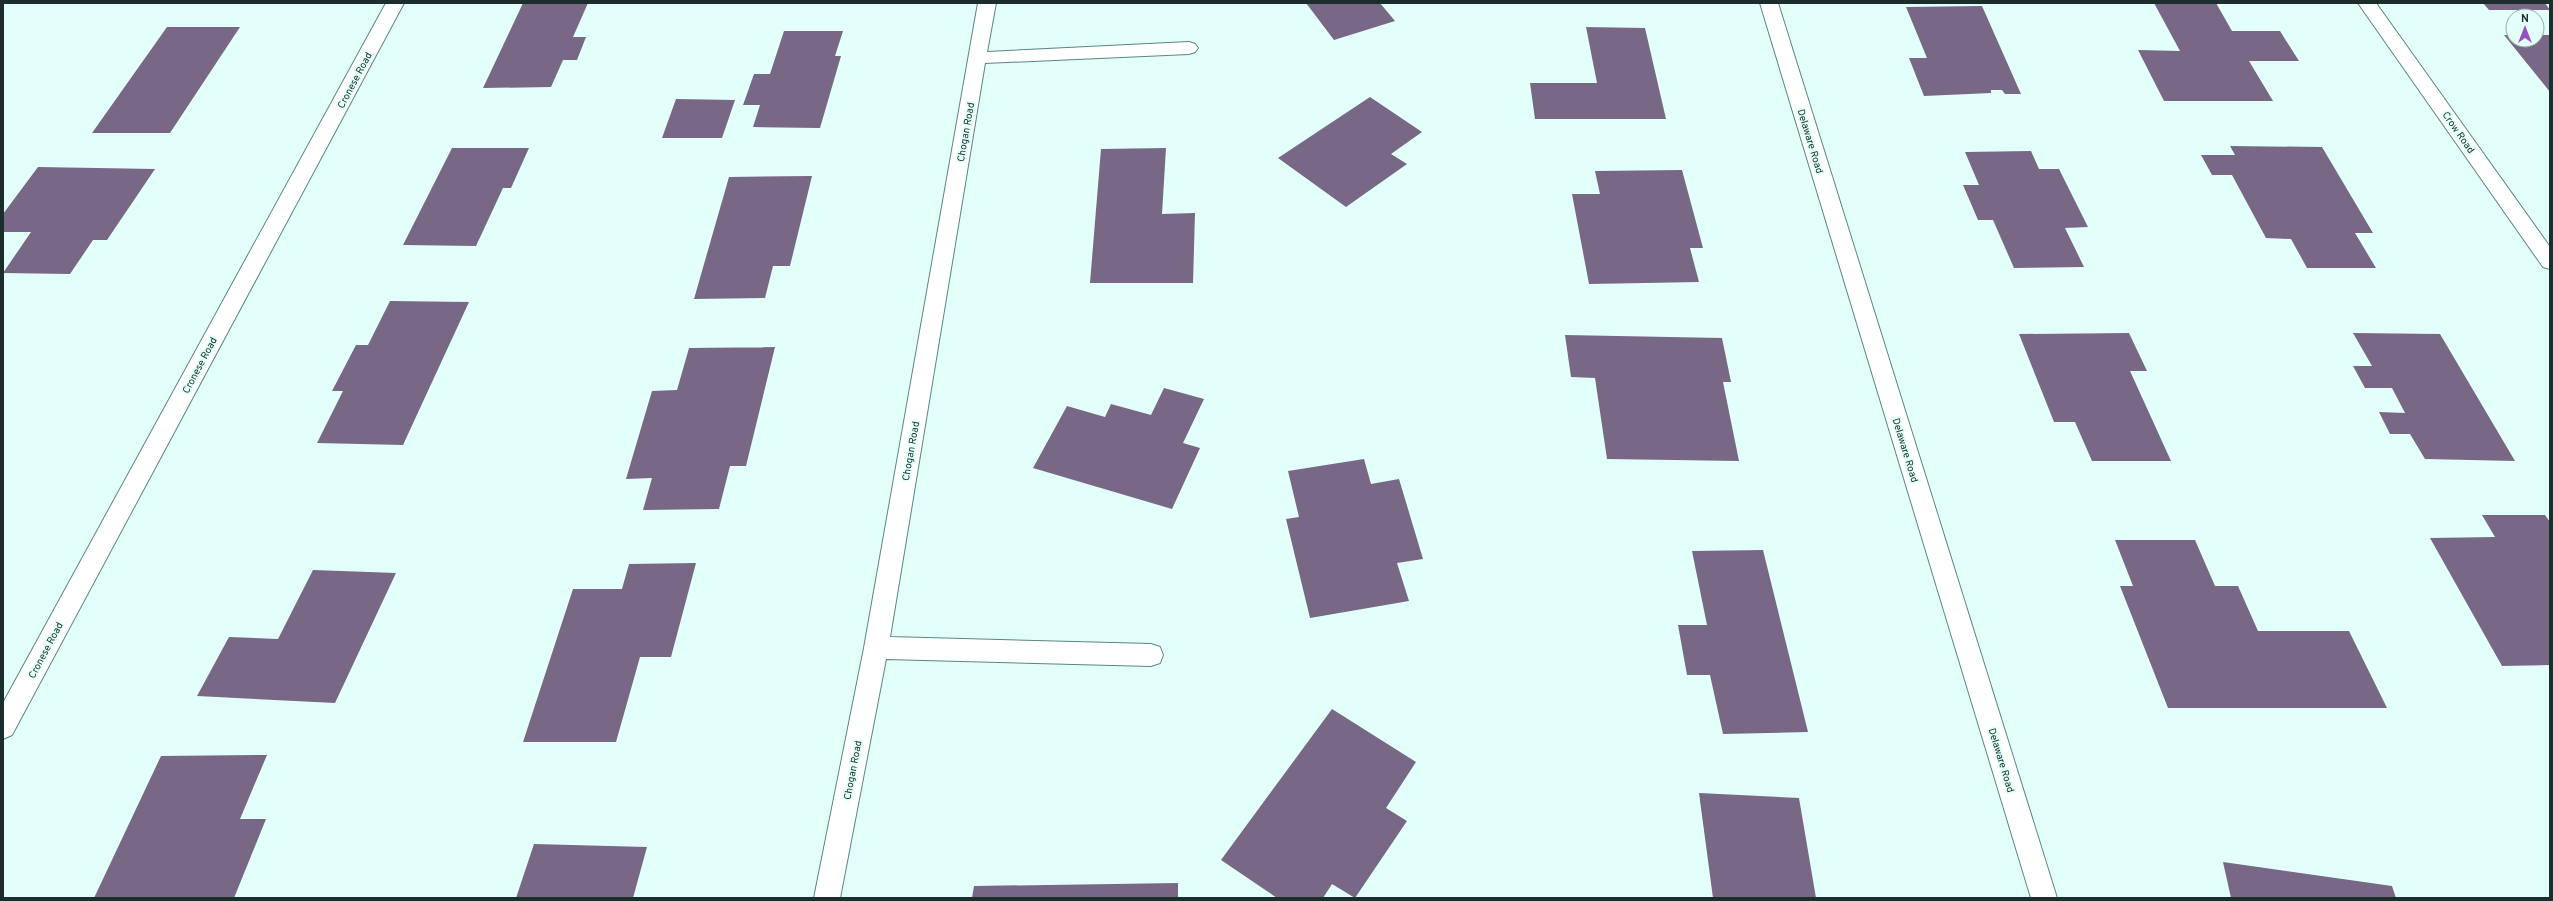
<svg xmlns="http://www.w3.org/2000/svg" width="2553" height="901" viewBox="0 0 2553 901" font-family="Overpass,sans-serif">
<rect width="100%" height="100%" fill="#e3fffa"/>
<g fill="#786785">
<polygon points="523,3 588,3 573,37 586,37 577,60 563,60 551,87 483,88"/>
<polygon points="1306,3 1380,3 1395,21 1334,40"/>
<polygon points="2154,3 2216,3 2232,31 2280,31 2299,61 2249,61 2273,101 2164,101 2138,50 2180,51"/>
<polygon points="2483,3 2545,3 2550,10 2489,10"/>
<polygon points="1982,6 2021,94 2005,94 2002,90 1991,90 1991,93 1924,96 1909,58 1927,58 1906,7"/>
<polygon points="167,27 240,27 170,133 92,133"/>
<polygon points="1586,27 1645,28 1666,119 1535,119 1530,83 1597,83"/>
<polygon points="784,31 843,31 835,56 841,56 820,128 753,127 760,105 743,105 754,74 770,74"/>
<polygon points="2504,35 2513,35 2513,40 2537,40 2537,35 2550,35 2550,92"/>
<polygon points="1370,97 1422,132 1391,154 1407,164 1346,207 1278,158"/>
<polygon points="676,99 735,100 722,138 662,138"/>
<polygon points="2230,146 2322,147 2373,233 2355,233 2376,268 2307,268 2291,239 2266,238 2232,175 2212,175 2201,155 2235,155"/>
<polygon points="452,148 529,148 511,188 503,188 476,246 403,245"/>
<polygon points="1166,148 1162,214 1195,213 1193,283 1090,283 1101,149"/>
<polygon points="2031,151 2039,169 2059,169 2088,227 2065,228 2084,267 2014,268 1993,220 1978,220 1963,185 1979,185 1965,152"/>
<polygon points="38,167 155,169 107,240 93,240 70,274 3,273 31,232 3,232 3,214"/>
<polygon points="1682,170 1703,248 1690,248 1699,282 1589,284 1572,194 1600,194 1595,171"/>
<polygon points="812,176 790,266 773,266 765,298 694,299 729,177"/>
<polygon points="390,301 469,302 403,445 317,443 343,391 332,391 356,345 368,345"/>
<polygon points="2129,333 2147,371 2130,371 2171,461 2092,461 2075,422 2054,422 2019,334"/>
<polygon points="2353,333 2440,334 2515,461 2425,459 2410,434 2390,434 2379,412 2405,413 2392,388 2365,388 2353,366 2372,366"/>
<polygon points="1565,335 1722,338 1731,382 1723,382 1739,461 1607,459 1595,378 1571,377"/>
<polygon points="775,347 746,466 730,466 719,509 643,510 652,478 626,479 652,391 677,390 689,348"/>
<polygon points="1164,388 1204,399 1183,443 1200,448 1172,509 1033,468 1067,406 1105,417 1111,404 1151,415"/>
<polygon points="1364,459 1371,484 1399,479 1423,559 1397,563 1409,601 1310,618 1286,519 1299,517 1288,471"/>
<polygon points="2482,515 2545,515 2550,522 2550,665 2502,666 2430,538 2495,537"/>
<polygon points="2115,540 2195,540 2215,586 2238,586 2258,631 2349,631 2387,708 2168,708 2120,586 2133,586"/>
<polygon points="1763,550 1808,732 1723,734 1710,675 1687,675 1678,625 1707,625 1692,551"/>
<polygon points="696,563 671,657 640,657 616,742 523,742 573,589 622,589 629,564"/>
<polygon points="313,570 396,573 335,703 197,696 229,637 278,639"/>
<polygon points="1332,709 1416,762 1386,808 1407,821 1355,898 1332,884 1323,898 1277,898 1221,860"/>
<polygon points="267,755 240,819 266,819 234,898 94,898 161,756"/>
<polygon points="1699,793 1799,798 1816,898 1713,898"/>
<polygon points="534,844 647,847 633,898 516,898"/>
<polygon points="2223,862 2392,886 2396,898 2231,898"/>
<polygon points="1178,883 1178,898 972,898 974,886"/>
</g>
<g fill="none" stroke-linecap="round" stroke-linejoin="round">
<defs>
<g id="street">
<polygon points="386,3 404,3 12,735 3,739 3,703"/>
<polygon points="978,3 996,3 987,52 1189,42 1195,44 1198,48 1195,52 1189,54 985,63 890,637 1151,644 1160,647 1163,655 1160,663 1151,666 886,659 840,898 814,898 864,648"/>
<polygon points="1760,3 1778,3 2057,898 2031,898"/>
<polygon points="2358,3 2376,3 2550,247 2550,269 2543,267"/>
</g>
</defs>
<use href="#street" stroke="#5a8680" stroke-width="2"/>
<use href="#street" fill="#fff" fill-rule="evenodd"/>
</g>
<g text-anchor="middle" stroke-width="4" stroke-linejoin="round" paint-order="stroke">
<g font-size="10" fill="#1b2e2b" stroke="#e3fffa">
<text transform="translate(354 80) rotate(-62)" y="4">Cronese Road</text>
<text transform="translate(965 132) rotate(-80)" y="4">Chogan Road</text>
<text transform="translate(2459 132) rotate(55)" y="4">Crow Road</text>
<text transform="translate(1811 141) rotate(73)" y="4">Delaware Road</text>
<text transform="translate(199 365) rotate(-62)" y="4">Cronese Road</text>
<text transform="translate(1906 450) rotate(73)" y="4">Delaware Road</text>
<text transform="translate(910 451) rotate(-80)" y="4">Chogan Road</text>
<text transform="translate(45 650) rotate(-62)" y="4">Cronese Road</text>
<text transform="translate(2002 760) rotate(73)" y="4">Delaware Road</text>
<text transform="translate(852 770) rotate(-79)" y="4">Chogan Road</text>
</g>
</g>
<rect width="2553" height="901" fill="none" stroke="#1b2e2b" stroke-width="8"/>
<g transform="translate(2525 28)"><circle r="19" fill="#e3fffa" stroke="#93aba7"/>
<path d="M0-3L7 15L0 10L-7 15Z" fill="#9851c5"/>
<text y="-6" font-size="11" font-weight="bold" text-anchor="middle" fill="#1b2e2b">N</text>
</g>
</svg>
